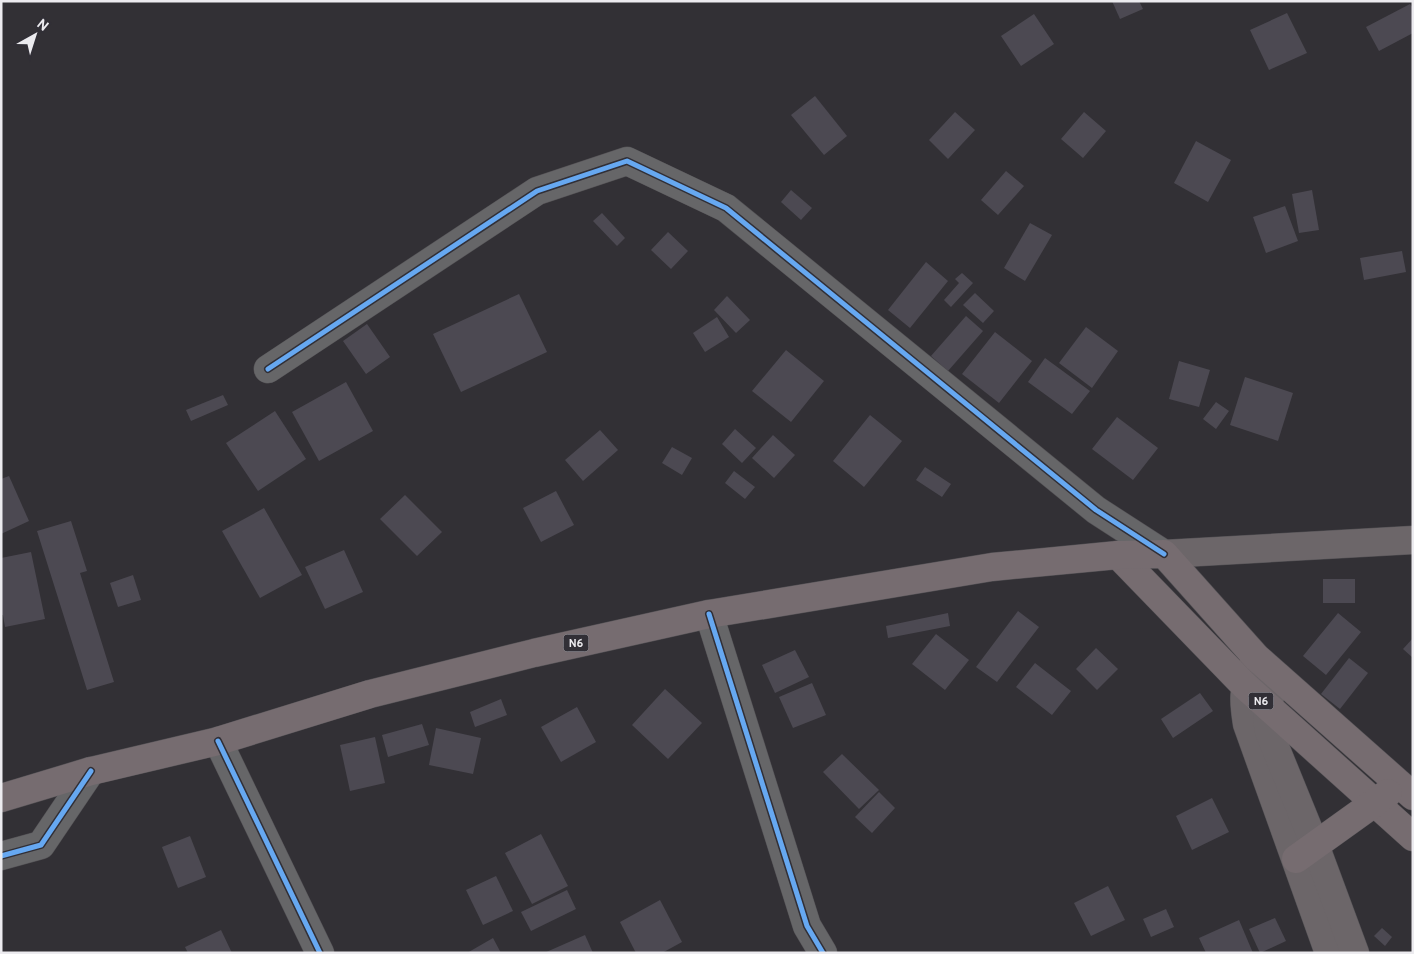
<svg xmlns="http://www.w3.org/2000/svg" width="1414" height="954" viewBox="0 0 1414 954" font-family="Overpass,sans-serif">
<rect width="100%" height="100%" fill="#323035"/>
<g fill="#4c4952">
<polygon points="1112,1 1139,1 1143,9 1120,19"/>
<polygon points="1410,4 1413,8 1413,33 1379,51 1366,27"/>
<polygon points="1287,13 1307,53 1269,70 1250,30"/>
<polygon points="1034,14 1054,44 1021,66 1001,36"/>
<polygon points="815,96 847,136 824,155 791,115"/>
<polygon points="955,112 975,130 948,159 929,140"/>
<polygon points="1084,112 1106,131 1083,158 1061,139"/>
<polygon points="1196,141 1231,160 1208,202 1174,183"/>
<polygon points="1006,171 1024,186 998,215 981,200"/>
<polygon points="791,190 812,208 801,220 781,202"/>
<polygon points="1312,190 1319,230 1299,233 1292,194"/>
<polygon points="1285,206 1298,241 1266,253 1253,217"/>
<polygon points="602,213 625,238 617,246 593,221"/>
<polygon points="1030,223 1052,235 1025,281 1004,268"/>
<polygon points="668,232 688,251 671,269 651,250"/>
<polygon points="1402,251 1406,272 1364,280 1360,258"/>
<polygon points="926,262 948,281 910,328 888,310"/>
<polygon points="962,273 973,283 951,307 944,300 959,283 955,279"/>
<polygon points="975,293 994,311 983,323 963,305"/>
<polygon points="519,294 547,352 461,392 433,334"/>
<polygon points="727,296 750,320 736,333 714,310"/>
<polygon points="966,316 983,331 948,371 931,356"/>
<polygon points="717,317 729,337 705,352 693,333"/>
<polygon points="367,324 390,357 366,374 343,341"/>
<polygon points="1086,327 1118,351 1092,388 1059,363"/>
<polygon points="995,332 1032,361 999,403 962,374"/>
<polygon points="786,350 824,381 791,422 752,391"/>
<polygon points="1045,358 1090,391 1072,414 1028,382"/>
<polygon points="1179,361 1210,370 1199,407 1169,399"/>
<polygon points="1245,377 1293,393 1278,441 1230,425"/>
<polygon points="346,382 373,431 319,461 292,412"/>
<polygon points="223,395 228,405 191,421 186,410"/>
<polygon points="1216,402 1229,411 1216,429 1203,419"/>
<polygon points="275,411 306,459 258,491 226,443"/>
<polygon points="870,415 902,441 864,487 833,461"/>
<polygon points="1117,417 1158,448 1133,480 1092,449"/>
<polygon points="735,429 756,448 742,463 722,444"/>
<polygon points="600,430 618,450 583,481 565,460"/>
<polygon points="773,435 795,455 774,478 752,458"/>
<polygon points="672,447 692,458 682,475 662,463"/>
<polygon points="925,467 951,484 942,497 916,480"/>
<polygon points="734,471 755,487 745,499 725,483"/>
<polygon points="9,476 29,521 1,534 1,479"/>
<polygon points="556,491 574,525 541,542 523,508"/>
<polygon points="405,495 442,532 417,556 380,519"/>
<polygon points="264,508 302,575 260,598 222,531"/>
<polygon points="71,521 87,571 80,573 114,682 87,690 37,531"/>
<polygon points="344,550 363,592 325,609 305,567"/>
<polygon points="31,552 45,619 5,627 3,615 1,615 1,558"/>
<polygon points="133,575 141,600 118,607 110,583"/>
<rect x="1323" y="579" width="32" height="24"/>
<polygon points="1018,611 1039,627 997,682 976,667"/>
<polygon points="948,613 950,626 888,638 886,626"/>
<polygon points="1338,613 1361,632 1326,675 1303,656"/>
<polygon points="936,634 969,660 945,690 912,664"/>
<polygon points="1413,638 1413,658 1403,649"/>
<polygon points="1096,648 1118,669 1097,690 1076,669"/>
<polygon points="795,650 809,677 775,693 762,665"/>
<polygon points="1349,658 1368,673 1340,709 1321,694"/>
<polygon points="1035,663 1071,691 1052,715 1016,687"/>
<polygon points="812,683 826,715 793,728 779,697"/>
<polygon points="665,689 702,723 668,759 632,725"/>
<polygon points="1200,693 1213,711 1173,738 1161,719"/>
<polygon points="501,699 507,715 475,727 470,712"/>
<polygon points="577,707 596,742 561,762 541,727"/>
<polygon points="422,724 429,745 388,757 382,735"/>
<polygon points="436,728 481,738 473,774 429,765"/>
<polygon points="375,737 385,783 350,791 340,745"/>
<polygon points="842,754 879,790 859,809 823,772"/>
<polygon points="879,792 895,808 872,833 855,817"/>
<polygon points="1212,798 1229,832 1192,850 1176,816"/>
<polygon points="541,834 568,886 532,904 505,853"/>
<polygon points="190,836 206,877 178,888 162,847"/>
<polygon points="496,876 513,911 483,925 466,890"/>
<polygon points="1108,886 1125,920 1091,936 1074,903"/>
<polygon points="567,890 576,909 531,931 521,912"/>
<polygon points="660,900 682,942 662,953 636,953 620,922"/>
<polygon points="1166,909 1174,927 1151,937 1143,919"/>
<polygon points="1275,918 1286,941 1260,953 1249,929"/>
<polygon points="1239,920 1253,953 1206,953 1199,938"/>
<polygon points="1382,928 1392,937 1385,946 1374,936"/>
<polygon points="221,930 232,953 188,953 185,947"/>
<polygon points="585,935 593,953 544,953"/>
<polygon points="493,938 501,953 467,953"/>
</g>
<g fill="none" stroke-linecap="round" stroke-linejoin="round">
<defs>
<g id="minor">
<polyline points="268,369 537,191 627,161 726,208 1096,510 1164,554"/>
<polyline points="709,614 807,926 823,953"/>
<polyline points="218,741 320,953"/>
<polyline points="1,856 41,845 91,771"/>
</g>
<g id="major">
<polyline points="1164,554 1413,540"/>
<path d="M1252 667C1243 691 1243 699 1247 724L1329 953"/>
<path d="M1277 676C1270 697 1264 709 1269 732L1315 845 1355 953"/>
</g>
<g id="highway">
<polyline points="1118,555 1245,686 1413,837"/>
<polyline points="1,798 91,771 218,741 370,694 534,653 709,614 992,567 1118,555 1164,554 1256,657 1413,796"/>
<polyline points="1296,859 1388,793"/>
</g>
</defs>
<use href="#minor" stroke="#514f53" stroke-width="29"/>
<use href="#major" stroke="#514f53" stroke-width="29"/>
<use href="#highway" stroke="#514f53" stroke-width="29"/>
<use href="#minor" stroke="#666668" stroke-width="28"/>
<use href="#major" stroke="#6c6669" stroke-width="28"/>
<use href="#highway" stroke="#766c70" stroke-width="28"/>
<defs>
<g id="cycleway">
<polyline points="268,369 537,191 627,161 726,208 1096,510 1164,554"/>
<polyline points="709,614 807,926 823,953"/>
<polyline points="218,741 320,953"/>
<polyline points="1,856 41,845 91,771"/>
</g>
</defs>
<use href="#cycleway" stroke="#312f36" stroke-width="8"/>
<use href="#cycleway" stroke="#66a8f1" stroke-width="5"/>
</g>
<g text-anchor="middle" stroke-width="4" stroke-linejoin="round" paint-order="stroke">
<g fill="#312f36" stroke="#b4b3b8" stroke-width="1">
<rect x="563.5" y="634.5" width="25" height="17" rx="4"/>
<rect x="1248.5" y="692.5" width="25" height="17" rx="4"/>
</g>
<g font-size="11" font-weight="bold" fill="#ecebef">
<text x="576" y="647">N6</text>
<text x="1261" y="705">N6</text>
</g>
</g>
<rect width="1414" height="954" fill="none" stroke="#ecebef" stroke-width="5"/>
<g transform="translate(35 35) rotate(39)" stroke="#312f36" stroke-width="4" paint-order="stroke">
<path d="M0-4L9 19L0 12L-9 19Z" fill="#ecebef"/>
<text y="-8" font-size="14" font-weight="bold" text-anchor="middle" fill="#ecebef">N</text>
</g>
</svg>
